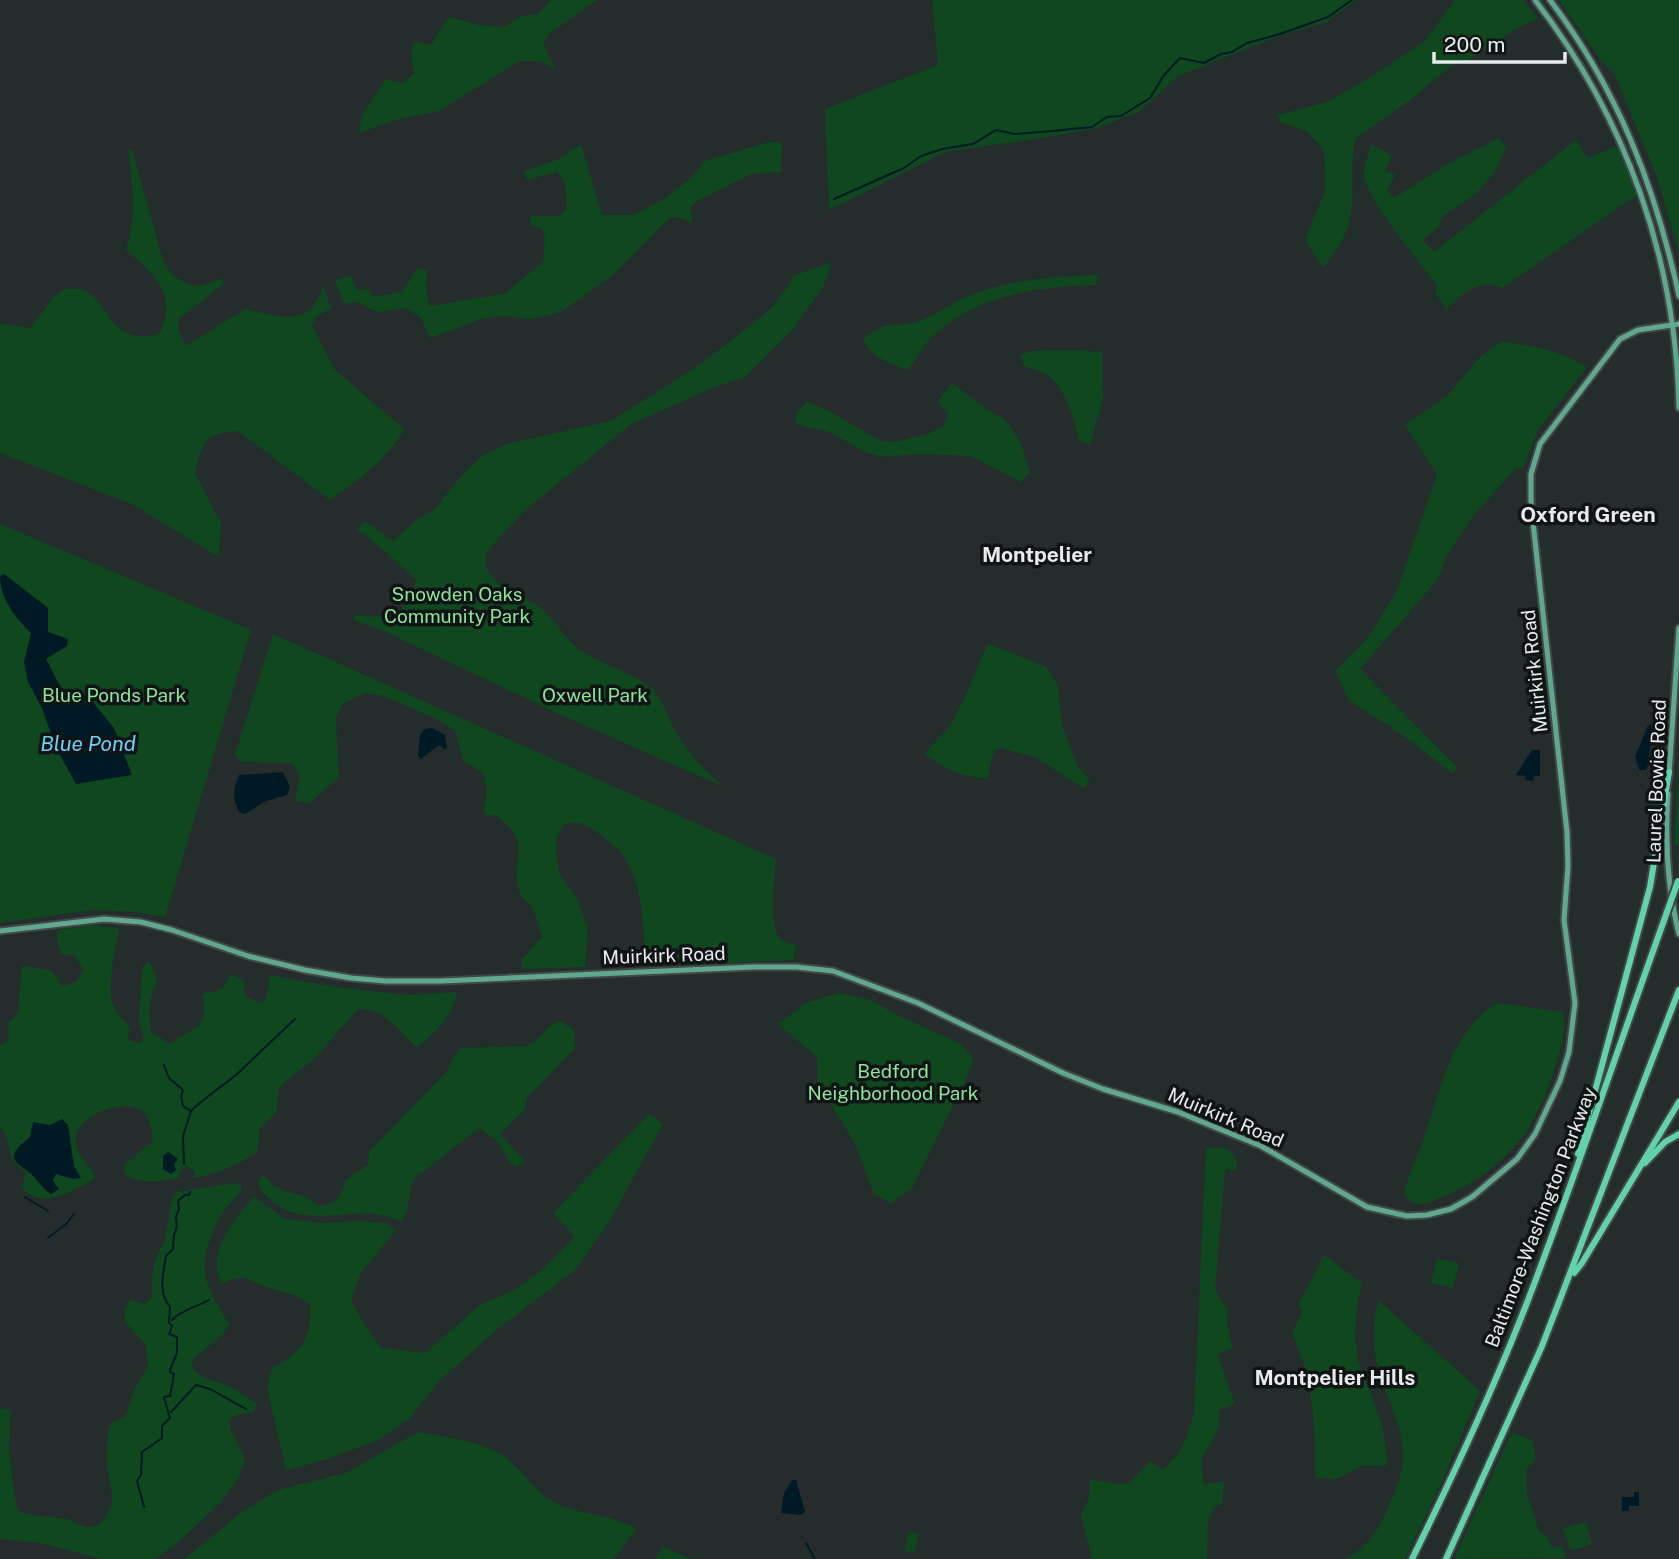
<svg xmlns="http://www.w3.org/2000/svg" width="1679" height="1559" viewBox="0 0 1679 1559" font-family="'Public Sans',sans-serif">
<rect width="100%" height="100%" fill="#252d2c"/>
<g fill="#0f471e">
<polygon points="551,0 597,0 549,34 543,44 555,69 540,61 519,61 439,111 395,120 359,133 362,115 386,79 403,83 414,73 411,53 415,41 431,45 449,17 478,25 505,27 519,17 538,14"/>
<polygon points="932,0 1357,0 1326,22 1274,38 1178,76 1140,111 1100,127 1066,134 945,152 829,210 825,109 938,65"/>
<path d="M1455 0H1523L1538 18 1512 31 1469 60 1451 66 1410 100 1355 139C1349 167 1357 198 1348 226 1343 242 1333 255 1323 268L1305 240 1325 191 1324 150 1306 131 1280 122 1278 115 1327 102 1368 79 1425 41Z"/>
<polygon points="1559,0 1679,0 1679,253 1657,177 1614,73 1600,59"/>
<path d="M1499 138 1506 148 1496 170 1477 193 1442 217 1439 227 1423 240 1434 252 1576 140 1588 158 1622 144 1641 192 1502 288C1480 277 1462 295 1446 309L1435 292 1437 285C1420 262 1368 202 1364 176 1363 167 1369 154 1371 144L1392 156 1385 171 1395 175 1387 190 1394 198 1449 163Z"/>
<polygon points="769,142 782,142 781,172 751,174 697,201 691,207 692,224 684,219 670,217 613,275 561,312 530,319 504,316 481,319 430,338 421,318 407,308 377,312 357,302 344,304 335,280 351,276 357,290 368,289 373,297 402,292 417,269 427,270 426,290 429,306 504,294 543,262 545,237 541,228 531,226 530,216 559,216 567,209 565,184 558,172 527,180 525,171 559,159 581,144 602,215 634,215 664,199 690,179 705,161"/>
<path d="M128 149H132L163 261C169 274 184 286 200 286 207 285 215 281 222 278L224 283 179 319 178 330 186 346 245 309C278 316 310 330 323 286L331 308 316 317 312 326 334 369 404 429C389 459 356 481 330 500L238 431C205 433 202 443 195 473L221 523 219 557 132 504 0 453V324L30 328 54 297 65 289C71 289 81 288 86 291 109 305 108 333 139 336 148 337 152 337 160 333 178 292 154 275 126 250 138 212 132 188 128 149Z"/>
<path d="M832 262 823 287 793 329 745 377 715 387 631 424 524 511 487 551C476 586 525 592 544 611 558 624 568 643 585 653 603 664 642 677 655 692 665 704 669 722 678 735 690 754 706 773 724 787L557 713 386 632 354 620 355 615C371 617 392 619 404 606 410 601 413 587 416 580L385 551 357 529 365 521 393 541 414 522 436 508 457 481 482 456 506 444 611 421 693 369 735 338 770 309 790 284 793 276Z"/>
<path d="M1098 275 1096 285C1038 286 973 296 930 339 922 347 916 360 908 370 889 363 872 358 863 339 884 320 889 328 913 323 931 319 949 304 966 297 1009 279 1052 277 1098 275Z"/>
<path d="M1501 342C1535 345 1556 350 1587 367L1538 430 1523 468H1516L1474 515 1447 555 1438 579 1360 669 1458 768 1452 773 1404 736 1349 700 1335 671 1366 640 1397 591 1437 474 1405 425 1447 396 1480 357Z"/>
<path d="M1068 350 1102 352 1103 399 1090 445 1079 440C1075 421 1064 384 1046 374 1040 370 1031 369 1024 366L1021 355 1030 351Z"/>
<polygon points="952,383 981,405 1006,421 1020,441 1030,472 1021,482 971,456 918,454 884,457 865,452 830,432 806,427 795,423 798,411 807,402 825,409 881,441 895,442 928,434 943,426 949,415 937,402"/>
<polygon points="0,524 251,630 165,917 136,912 93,910 0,923"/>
<path d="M273 634 776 859C774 877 770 919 777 934 780 941 788 943 796 945L793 960 645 966C644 930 644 880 620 851 616 846 608 842 603 837 591 827 580 820 565 824L557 836 556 851 560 876 577 898 588 931 585 967 522 969 521 961 542 936 533 908 520 895 516 878 519 845 513 831 498 816 486 815 484 812 487 789 483 773 463 760 455 731 441 721 383 696 365 693 343 704 336 718 339 777 310 803 295 800 300 775 292 763 242 762 235 755Z"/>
<path d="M988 644 1045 666 1058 685 1062 725 1077 765 1090 781 1083 788 1037 758 1000 748 994 751 987 779C960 775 947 772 925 753L949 727 964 699Z"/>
<polygon points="1679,769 1679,845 1674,845"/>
<path d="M90 925 119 928C116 948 106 987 113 1005 116 1013 125 1021 130 1028L128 1040 140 1043 144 1038 139 1021 142 967 150 961 157 981C149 997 148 1014 151 1031L169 1044 200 1025 204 1012 203 993C223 992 222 990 231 974L244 981 245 996 257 1002 264 1003 269 986V975L335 987 389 993 411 995 456 992C457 1011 431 1037 417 1048 402 1033 382 1006 358 1009L313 1060 282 1084 279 1089 276 1113 260 1129 257 1152C238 1165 217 1174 194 1178L195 1172 186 1166 178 1176 180 1178C163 1180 139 1186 125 1174L124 1165 153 1141C152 1133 151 1121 146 1115 131 1094 71 1114 76 1144 77 1153 90 1167 95 1176L94 1179C74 1190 42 1211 22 1188L26 1172C2 1157 14 1141 0 1127V1045C11 1042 9 1033 8 1023L18 1013 22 966 51 970 62 986 77 982 83 969 75 956 61 954 58 944V930Z"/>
<polygon points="839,993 871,1000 895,1014 961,1044 973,1058 967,1077 912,1188 891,1203 874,1194 855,1143 818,1084 817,1057 778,1024 808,1002"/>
<path d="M1497 1003 1563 1012C1570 1041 1540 1118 1519 1141 1498 1167 1468 1188 1437 1199 1432 1201 1426 1204 1421 1204 1413 1205 1408 1200 1404 1194 1408 1174 1418 1157 1424 1138 1442 1087 1449 1034 1497 1003Z"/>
<path d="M561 1021 574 1031 575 1048 527 1098 525 1109 500 1134 525 1161 517 1167C503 1160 504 1147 495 1139 490 1135 484 1132 480 1127L414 1179C407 1192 412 1208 401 1221 392 1218 384 1215 374 1214 339 1211 305 1226 273 1202 266 1196 259 1190 258 1181L263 1175C278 1191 284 1191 303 1196 308 1197 313 1203 318 1206 335 1204 342 1197 345 1180L368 1165 369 1152 448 1070 454 1056 461 1048 526 1046C540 1040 547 1025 561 1021Z"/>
<path d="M650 1113 663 1124 609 1222 574 1271 501 1326 439 1381 409 1419 378 1440 330 1458 286 1471 267 1387 272 1368C302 1353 312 1339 310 1304L297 1296 260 1285 247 1278 233 1279 222 1284C204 1254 236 1218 254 1196L285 1219 321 1223 362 1221 386 1223 395 1231 361 1273 351 1301 366 1327 381 1348 425 1353 480 1305 513 1291 541 1271 575 1237 553 1213Z"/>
<path d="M1218 1147 1228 1149 1237 1160 1236 1170 1225 1169 1215 1290 1227 1309 1228 1330 1233 1348 1217 1354 1235 1404 1219 1410V1428L1202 1458 1203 1485 1224 1481 1222 1503 1213 1508 1208 1522 1207 1559H1092L1081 1515 1089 1498 1090 1479 1115 1484H1129L1150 1461 1163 1470C1182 1454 1188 1436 1194 1412L1206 1148Z"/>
<path d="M235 1183 241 1186V1191C236 1198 229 1204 223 1212 219 1217 216 1225 213 1232 195 1271 208 1290 229 1324L223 1334 191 1361C195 1381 218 1380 233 1388 241 1393 249 1399 257 1404L253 1413 239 1414 230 1419V1429L245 1459 238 1479 220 1503 182 1539 155 1559H101L41 1543 0 1539V1408L10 1410 9 1449 14 1494 18 1511C34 1517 50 1516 67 1519 75 1521 82 1529 92 1527 97 1526 102 1522 105 1518 119 1500 108 1486 107 1466 107 1452 106 1437 111 1423L125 1417 135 1388 148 1366 146 1345 125 1322 124 1311 130 1300 146 1304 152 1297C151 1283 152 1268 158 1254 161 1247 165 1242 166 1234 170 1219 167 1205 176 1192Z"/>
<path d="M1324 1255 1362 1283 1357 1305 1355 1335 1358 1361 1383 1428 1388 1465 1362 1466 1337 1479 1315 1478C1316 1424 1313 1381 1292 1332L1303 1312 1299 1304Z"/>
<polygon points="1437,1259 1459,1263 1453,1288 1431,1283"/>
<path d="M1379 1301 1480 1391 1441 1484 1405 1559H1346C1368 1546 1380 1529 1389 1505 1396 1490 1404 1470 1403 1453 1401 1408 1370 1378 1374 1328 1375 1318 1375 1311 1379 1301Z"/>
<path d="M418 1432C448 1438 485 1440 510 1461 524 1472 534 1490 549 1499 572 1515 614 1514 636 1529L614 1559H185L243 1511 278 1490 346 1473Z"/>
<polygon points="1512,1432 1533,1441 1535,1460 1526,1469 1527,1494 1539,1532 1546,1535 1552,1548 1562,1546 1566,1558 1454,1559"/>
<polygon points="1586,1522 1592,1544 1570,1551 1563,1528"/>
<polygon points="909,1532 919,1534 914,1553 904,1551"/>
<polygon points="663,1547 691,1559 655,1559"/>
</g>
<g fill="#001a25">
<path d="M4 574 48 608V632L68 639 67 646 46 659 68 702 88 696 114 728 132 775 76 784 56 748 42 708 28 682 24 662 31 633C16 618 0 599 0 576Z"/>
<polygon points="1648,725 1653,726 1648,765 1646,770 1639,770 1635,757"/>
<polygon points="432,728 445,735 447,748 444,749 439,745 421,759 418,756 420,735 425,729"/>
<polygon points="1532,750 1540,750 1540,776 1534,776 1533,781 1524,780 1526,776 1516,775"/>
<path d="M283 772 290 787 287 795 266 801 245 814 239 812C232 799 233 788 239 775Z"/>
<path d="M62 1119 68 1125 74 1166 81 1178 73 1179 56 1174 53 1181 59 1189 51 1194C42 1189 39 1181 31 1174 27 1170 22 1167 18 1164 6 1153 24 1143 30 1137L33 1122 50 1125Z"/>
<polygon points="168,1152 178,1159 174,1164 176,1170 171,1174 163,1169 163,1156"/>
<polygon points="792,1480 796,1480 805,1512 801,1515 781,1513 784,1493"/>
<polygon points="1634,1492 1639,1492 1639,1506 1629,1506 1629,1511 1622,1511 1622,1497 1634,1497"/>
</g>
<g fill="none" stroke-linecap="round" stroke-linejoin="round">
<g stroke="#001a25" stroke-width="2">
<polyline points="834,199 904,168 921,156 942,149 973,144 996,130 1015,134 1052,131 1092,127 1107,117 1121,116 1150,98 1164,75 1180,58 1204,63 1221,54 1232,52 1247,43 1280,34 1328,17 1352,0"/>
<polyline points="164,1065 169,1078 183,1090 181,1096 183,1106 191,1111 183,1136 184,1164"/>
<path d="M191 1111C205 1097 223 1086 237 1074L295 1019"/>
<polyline points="25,1197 48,1211"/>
<polyline points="48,1238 66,1224 74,1214"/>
<path d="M172 1320C183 1309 195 1308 209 1300"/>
<polyline points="171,1412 196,1385 210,1389 246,1409"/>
<path d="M144 1507 137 1481 141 1475 142 1452 162 1438V1426L170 1418 164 1397 170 1396 174 1374 170 1372V1370L177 1353V1337L169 1334 172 1326 169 1323 170 1307C158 1293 163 1274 166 1256L173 1249 174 1235 177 1226 176 1217 179 1209 178 1201 185 1195H189L190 1192"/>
<polyline points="806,1543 815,1559"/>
</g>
<defs>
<g id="major">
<path d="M1535 0C1626 118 1676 259 1679 408"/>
<path d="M1550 0C1618 90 1655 186 1679 296"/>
<polyline points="1669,774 1679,628"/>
<path d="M1668 794C1665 841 1667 888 1679 934"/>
<polyline points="0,931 104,919 141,922 172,930 248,956 305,970 351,978 385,981 441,981 753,967 796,967 833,971 918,1003 1063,1073 1103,1089 1178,1112 1261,1146 1367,1207 1407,1216 1427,1215 1451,1209 1472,1197 1517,1159 1535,1134 1560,1081 1569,1052 1575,1003 1564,920 1568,866 1567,832 1531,504 1531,474 1540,444 1620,339 1638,330 1679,324"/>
</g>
<g id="highway">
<polyline points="1578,1154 1650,887 1669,772"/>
<polyline points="1645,1163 1665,1142 1679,1134"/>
<polyline points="1574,1273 1582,1263 1679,1102"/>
<path d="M1412 1559C1456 1470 1498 1380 1533 1287 1580 1163 1622 1037 1667 912"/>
<polyline points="1446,1559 1542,1346 1679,990"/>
</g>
</defs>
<use href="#major" stroke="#424848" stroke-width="9"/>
<use href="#highway" stroke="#424848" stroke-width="10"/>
<use href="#major" stroke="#60a78f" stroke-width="5"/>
<use href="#highway" stroke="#61d2aa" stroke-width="6"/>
<defs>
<polyline id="highway-bridge" points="1667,912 1678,881"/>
</defs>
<use href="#highway-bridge" stroke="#424848" stroke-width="10" stroke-linecap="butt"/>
<use href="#highway-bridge" stroke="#61d2aa" stroke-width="6"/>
</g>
<g text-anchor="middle" stroke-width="7" stroke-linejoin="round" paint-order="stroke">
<g font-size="19" fill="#8de59b" stroke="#111414">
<text x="457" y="601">Snowden Oaks<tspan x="457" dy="22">Community Park</tspan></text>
<text x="114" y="702">Blue Ponds Park</text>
<text x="595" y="702">Oxwell Park</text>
<text x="893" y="1078">Bedford<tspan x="893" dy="22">Neighborhood Park</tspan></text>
</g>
<g font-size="19" fill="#e7ebeb" stroke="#111414">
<text transform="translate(1534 671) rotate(-96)" y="7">Muirkirk Road</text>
<text transform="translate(1656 781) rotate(-88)" y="7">Laurel Bowie Road</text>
<text transform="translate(664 955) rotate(-2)" y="7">Muirkirk Road</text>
<text transform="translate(1226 1117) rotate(23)" y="7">Muirkirk Road</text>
<text transform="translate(1540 1217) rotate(-69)" y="7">Baltimore-Washington Parkway</text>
</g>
<g font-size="21" font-weight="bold" fill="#e7ebeb" stroke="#111414">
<text x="1588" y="522">Oxford Green</text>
<text x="1037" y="562">Montpelier</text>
<text x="1335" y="1385">Montpelier Hills</text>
</g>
<g font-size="21" font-style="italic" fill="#6ed1f7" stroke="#111414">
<text x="88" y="751">Blue Pond</text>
</g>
</g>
<path d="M1434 52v10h131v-10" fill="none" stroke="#e7ebeb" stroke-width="3.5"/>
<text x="1444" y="52" font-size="21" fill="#e7ebeb" stroke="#111414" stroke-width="5" paint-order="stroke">200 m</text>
</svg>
